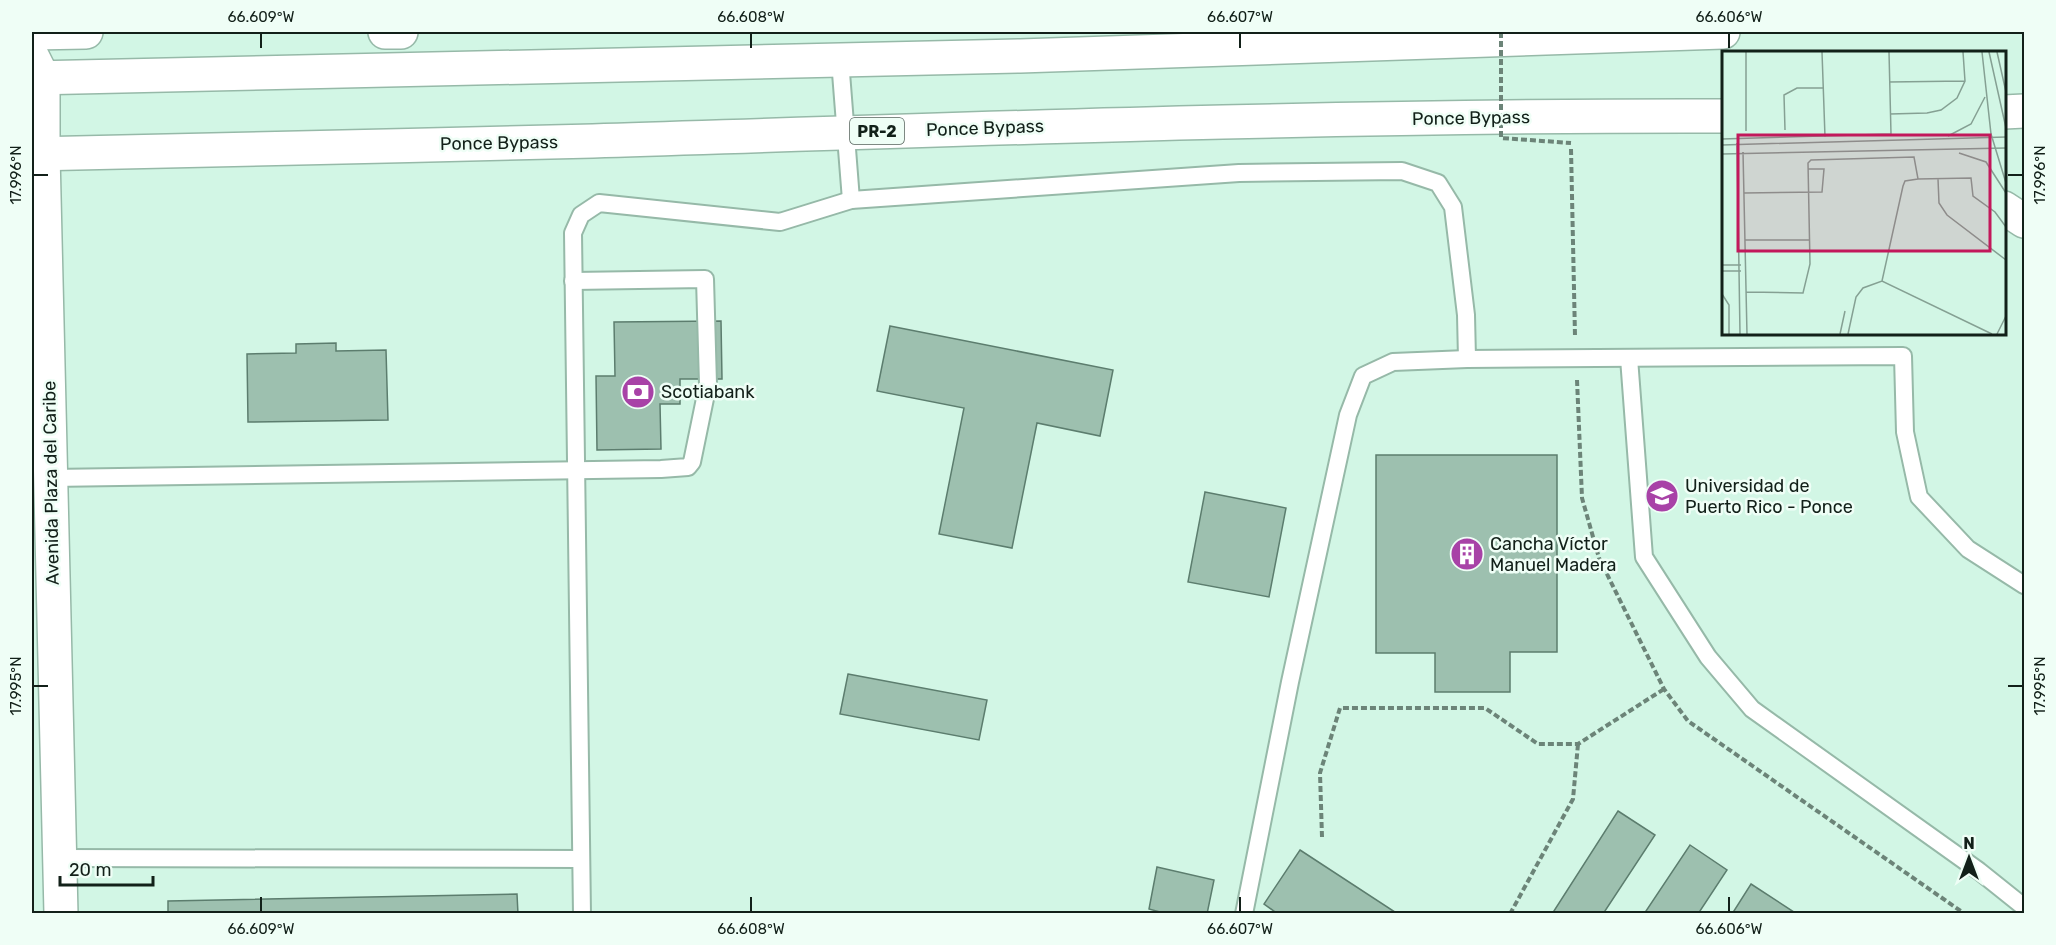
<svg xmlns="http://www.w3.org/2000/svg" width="2056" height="945" viewBox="0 0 2056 945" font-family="Rubik,sans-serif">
<rect width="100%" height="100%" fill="#d2f6e5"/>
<g fill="#9dc0af" stroke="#5c7d6e" stroke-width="1.5">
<polygon points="721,321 722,379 680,379 680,404 660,404 661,449 597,450 596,376 615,376 614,322"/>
<polygon points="890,326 1113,370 1100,436 1037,423 1012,548 939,534 964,408 877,391"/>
<polygon points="336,343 336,351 386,350 388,420 248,422 247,354 296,353 296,344"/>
<polygon points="1376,455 1557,455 1557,652 1510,652 1510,692 1435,692 1435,653 1376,653"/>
<polygon points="1205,492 1286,508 1269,597 1188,582"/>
<polygon points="848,674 987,700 979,740 840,714"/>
<polygon points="1618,811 1655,835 1603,914 1552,914"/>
<polygon points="1690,845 1727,870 1698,914 1644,914"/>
<polygon points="1300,850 1398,914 1278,914 1264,904"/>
<polygon points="1157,867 1214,880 1207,914 1167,914 1149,909"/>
<polygon points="1751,884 1797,914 1732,914"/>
<polygon points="517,894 518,914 168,914 168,901"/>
</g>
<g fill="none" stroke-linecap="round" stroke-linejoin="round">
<defs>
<g id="lane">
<polyline points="840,60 851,200"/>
<polyline points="1629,358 1644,557 1708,657 1752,709 1979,871 2024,907"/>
<polyline points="51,478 661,469 688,467 692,462 708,384 705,279 573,281"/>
<polyline points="59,858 580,859"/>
<polyline points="582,914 573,233 581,215 599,203 780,222 851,200 1239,173 1402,171 1438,183 1453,207 1466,315 1467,359 1903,356 1905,432 1919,497 1968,549 2024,585"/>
<polyline points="1244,914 1290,682 1348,415 1363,376 1393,362 1467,359"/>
</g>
<g id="street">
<polyline points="385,32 401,32"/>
<polyline points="32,33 86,32"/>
</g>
<polyline id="secondary" points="32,56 43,78 43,154 61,914"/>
<g id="highway">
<polyline points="32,78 1020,56 1723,32"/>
<polyline points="2004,112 2024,111"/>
<path d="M32 154C218 149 406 146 593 141 969 129 1346 115 1723 116"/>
<polyline points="2004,208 2024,221"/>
</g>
</defs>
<use href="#lane" stroke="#96b9a8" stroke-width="20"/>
<use href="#street" stroke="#96b9a8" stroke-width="36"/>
<use href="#secondary" stroke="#96b9a8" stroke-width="36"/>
<use href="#highway" stroke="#96b9a8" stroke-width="36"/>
<g stroke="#6c8478" stroke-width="4" stroke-dasharray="6 3" stroke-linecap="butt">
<polyline points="1571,149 1575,336"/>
<polyline points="1577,380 1582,498 1599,558 1664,689 1688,721 1965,914"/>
<polyline points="1322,837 1320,773 1340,708 1485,708 1538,744 1578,744 1664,689"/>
<polyline points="1510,914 1573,799 1578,744"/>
</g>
<use href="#lane" stroke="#fff" stroke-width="16"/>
<use href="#street" stroke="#fff" stroke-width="33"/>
<use href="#secondary" stroke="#fff" stroke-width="33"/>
<use href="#highway" stroke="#fff" stroke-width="33"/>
<polyline stroke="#6c8478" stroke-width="4" stroke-dasharray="6 3" stroke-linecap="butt" points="1501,32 1501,138 1571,143"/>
</g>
<path fill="none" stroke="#122019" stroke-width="2" d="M261 33V48M751 33V48M1240 33V48M1729 33V48M33 175H48M2008 175H2023M33 686H48M2008 686H2023M261 897V912M751 897V912M1240 897V912M1729 897V912"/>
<defs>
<symbol id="bank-disc" viewBox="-11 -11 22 22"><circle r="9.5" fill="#a842a7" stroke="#effef6"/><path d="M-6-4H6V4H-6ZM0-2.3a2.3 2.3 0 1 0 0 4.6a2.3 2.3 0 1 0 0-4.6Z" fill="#fff"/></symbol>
<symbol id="university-disc" viewBox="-11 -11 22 22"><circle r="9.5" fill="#a842a7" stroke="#effef6"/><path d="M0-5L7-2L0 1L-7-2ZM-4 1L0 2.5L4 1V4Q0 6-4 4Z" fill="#fff"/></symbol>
<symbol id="building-disc" viewBox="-11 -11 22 22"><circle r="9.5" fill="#a842a7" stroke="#effef6"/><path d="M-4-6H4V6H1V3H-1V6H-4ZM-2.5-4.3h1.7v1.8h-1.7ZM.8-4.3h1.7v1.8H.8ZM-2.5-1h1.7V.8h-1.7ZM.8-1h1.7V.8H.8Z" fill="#fff"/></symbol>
</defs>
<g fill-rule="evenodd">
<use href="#bank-disc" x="619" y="373" width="38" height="38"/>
<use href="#university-disc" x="1643" y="477" width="38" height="38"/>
<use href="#building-disc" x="1448" y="535" width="38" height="38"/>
</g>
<g text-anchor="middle" stroke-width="5" stroke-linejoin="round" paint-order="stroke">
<rect fill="#effef6" stroke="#54635b" stroke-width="1.5" x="850" y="118" width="54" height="26" rx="4.5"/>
<g font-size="16" font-weight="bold" fill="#122019">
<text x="877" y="137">PR-2</text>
</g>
<g font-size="18" fill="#122019" stroke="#effef6">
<text transform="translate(1471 118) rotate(-1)" y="6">Ponce Bypass</text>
<text transform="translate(985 128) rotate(-2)" y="6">Ponce Bypass</text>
<text transform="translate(499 143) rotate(-1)" y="6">Ponce Bypass</text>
<text transform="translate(51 483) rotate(-91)" y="6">Avenida Plaza del Caribe</text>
</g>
<g font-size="18" fill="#122019" stroke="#effef6" text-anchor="start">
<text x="661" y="398">Scotiabank</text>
<text x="1685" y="492">Universidad de<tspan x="1685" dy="21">Puerto Rico - Ponce</tspan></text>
<text x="1490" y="550">Cancha Víctor<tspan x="1490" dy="21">Manuel Madera</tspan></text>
</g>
</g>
<g transform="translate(1722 51)">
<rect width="284" height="284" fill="#d2f6e5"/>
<path fill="none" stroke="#85a093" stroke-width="1.5" d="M24 1V80M100 1 103 86M260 1 269 83 284 132M267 1 284 77M275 1 284 41M167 31 243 30M168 63 205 62 219 59 235 47 243 30 241 1M63 79 62 44 75 37H101M226 85 249 73 263 46M0 88 169 83 167 1M15 92 18 283M0 94 284 86M21 101 25 283M237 102 264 111 284 142M0 103 284 97M216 128 217 152 225 164 284 209M22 142 100 141 102 118H86M23 189H87M0 214H19M0 220H19M160 230 181 135 183 130 196 128M24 241 81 242 88 213 86 112 89 109 192 106 196 128 249 127 251 145 273 161 284 176M0 243 7 254V283M118 283 123 260M126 283 134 246 141 237 160 230 270 283M275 283 284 265"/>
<path fill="#c2185b" fill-opacity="0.15" stroke="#c2185b" stroke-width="3" d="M16 84H268V200H16Z"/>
<rect width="284" height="284" fill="none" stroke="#122019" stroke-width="3"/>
</g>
<rect width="2056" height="945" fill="none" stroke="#effef6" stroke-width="66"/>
<g transform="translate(1969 858)" stroke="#effef6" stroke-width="4.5" paint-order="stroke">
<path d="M0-4.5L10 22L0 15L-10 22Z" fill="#122019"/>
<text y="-9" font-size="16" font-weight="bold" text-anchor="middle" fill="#122019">N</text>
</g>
<path d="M60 876v9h93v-9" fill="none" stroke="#122019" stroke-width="3"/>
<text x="69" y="876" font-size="18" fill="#122019" stroke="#effef6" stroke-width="4.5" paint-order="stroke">20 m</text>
<rect x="33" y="33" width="1990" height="879" fill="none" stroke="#122019" stroke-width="2"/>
<g font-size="15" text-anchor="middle" fill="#122019">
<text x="261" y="22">66.609°W</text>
<text x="751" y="22">66.608°W</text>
<text x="1240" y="22">66.607°W</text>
<text x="1729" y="22">66.606°W</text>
<text transform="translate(16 175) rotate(-90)" y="5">17.996°N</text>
<text transform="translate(2040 175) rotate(-90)" y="5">17.996°N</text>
<text transform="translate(16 686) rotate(-90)" y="5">17.995°N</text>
<text transform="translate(2040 686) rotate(-90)" y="5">17.995°N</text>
<text x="261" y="934">66.609°W</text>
<text x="751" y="934">66.608°W</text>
<text x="1240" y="934">66.607°W</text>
<text x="1729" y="934">66.606°W</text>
</g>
</svg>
